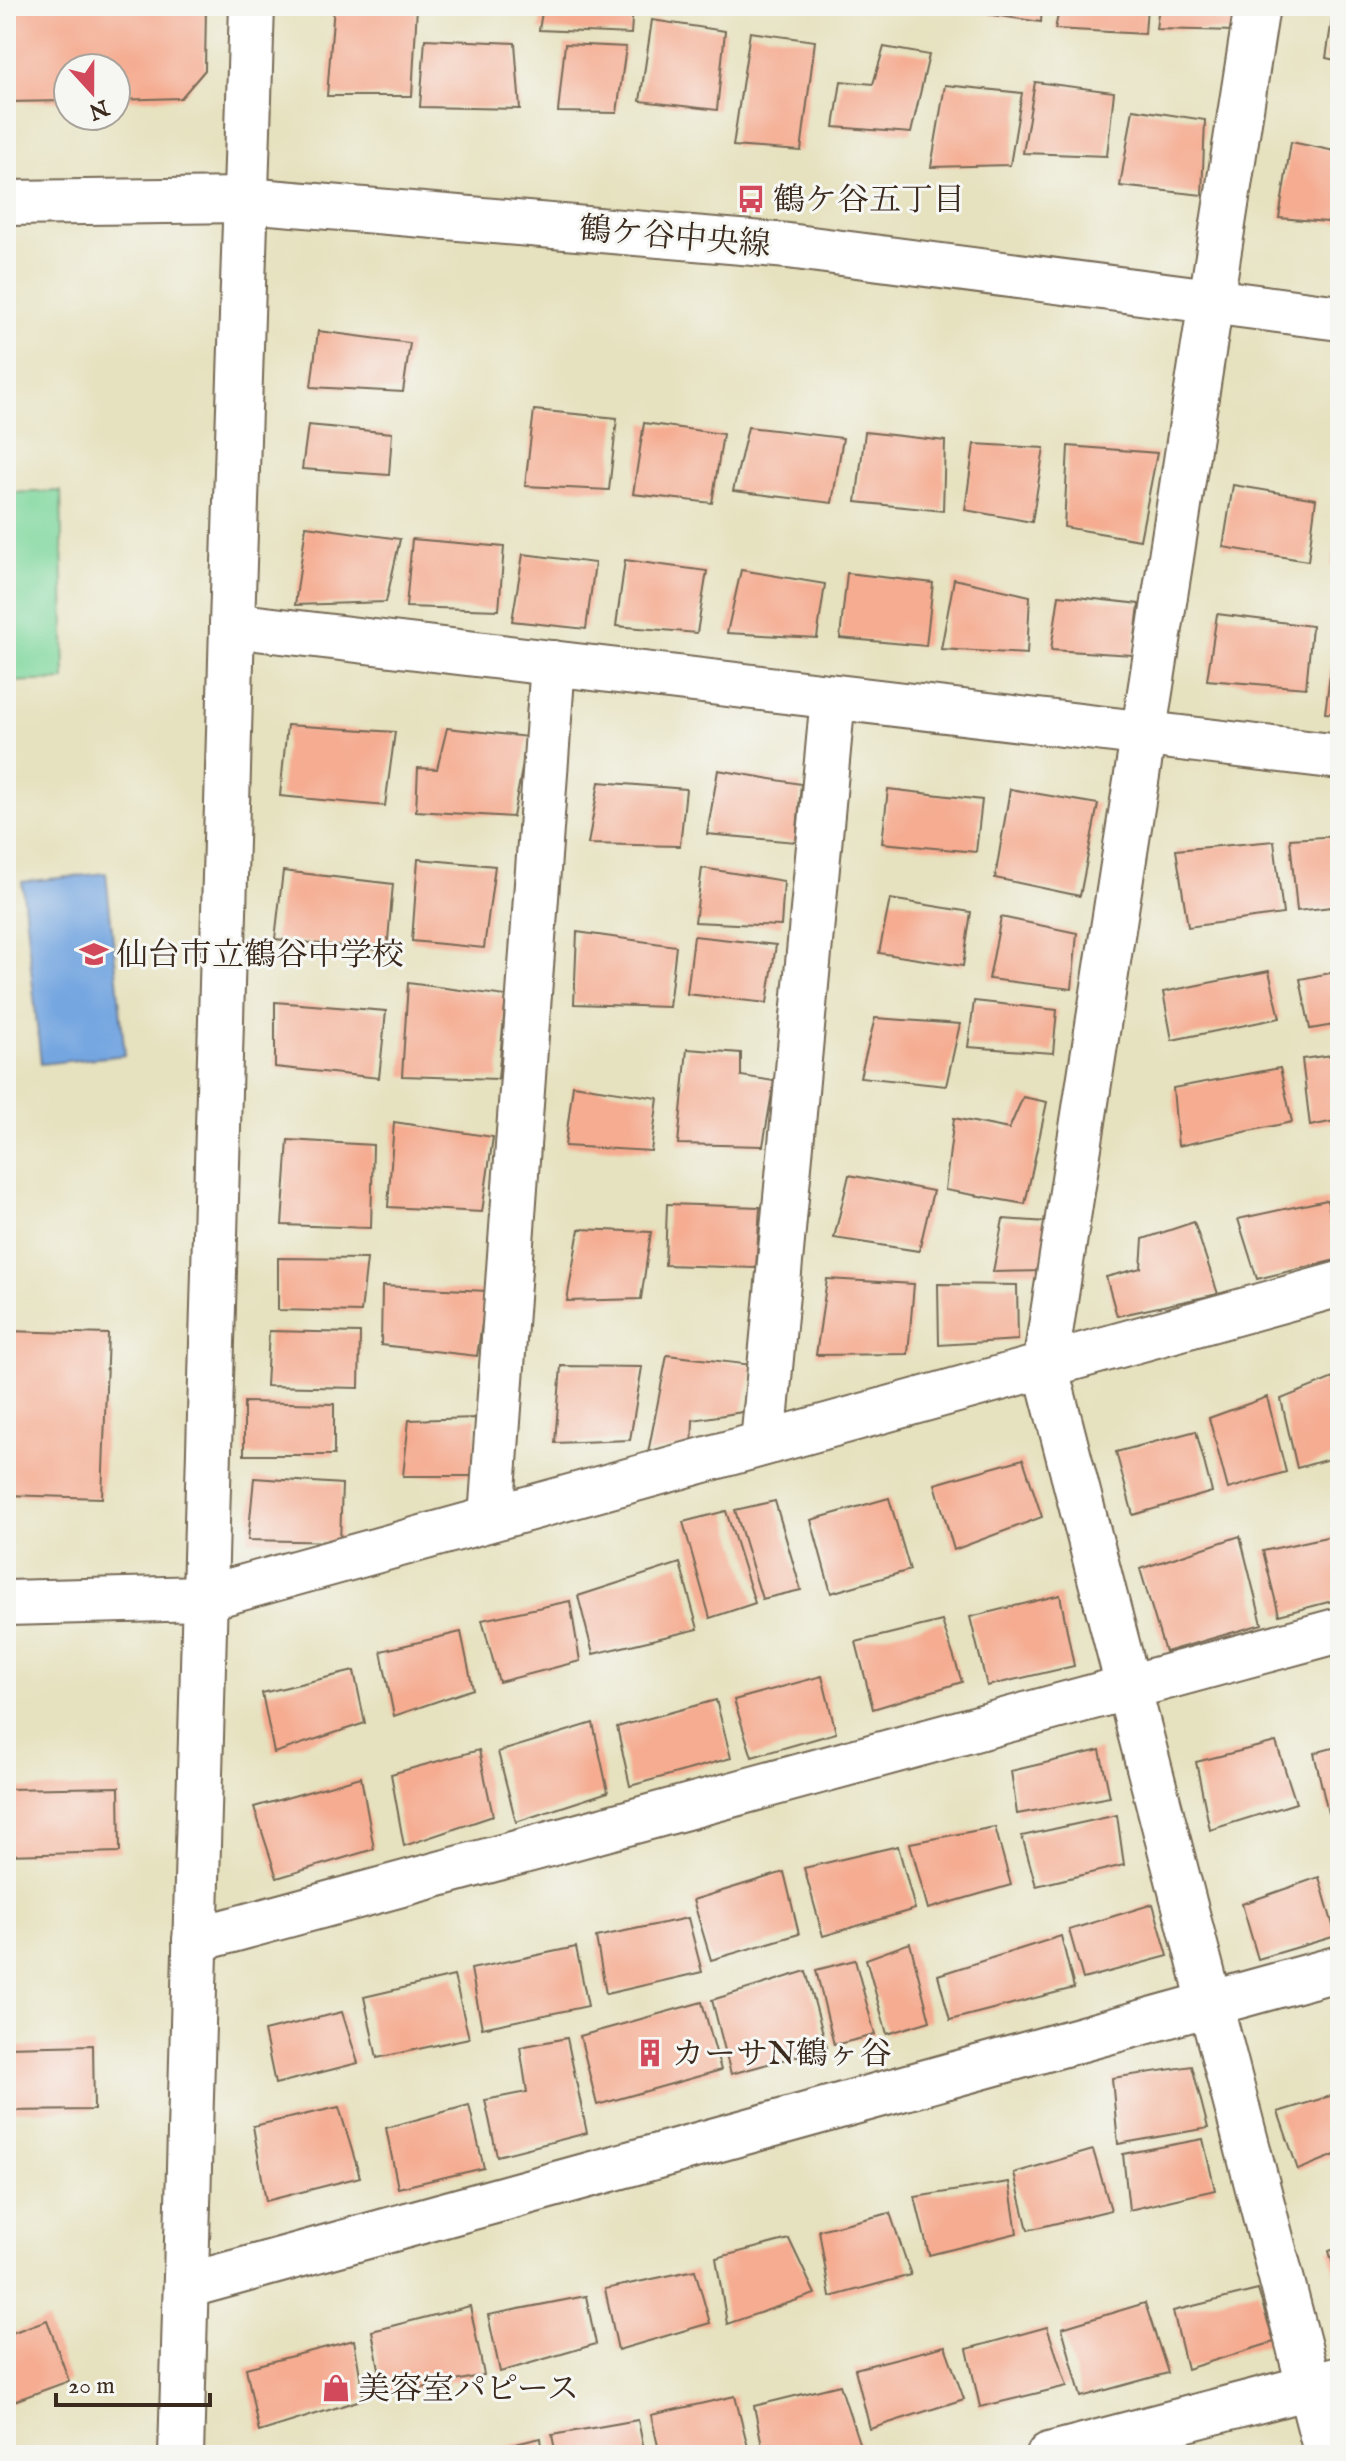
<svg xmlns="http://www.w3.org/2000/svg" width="1346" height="2461" viewBox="0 0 1346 2461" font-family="'IM FELL English','Noto Serif JP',serif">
<rect width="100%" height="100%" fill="#f6f6f2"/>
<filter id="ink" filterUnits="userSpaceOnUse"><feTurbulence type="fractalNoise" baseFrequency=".0125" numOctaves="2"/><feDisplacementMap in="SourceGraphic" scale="16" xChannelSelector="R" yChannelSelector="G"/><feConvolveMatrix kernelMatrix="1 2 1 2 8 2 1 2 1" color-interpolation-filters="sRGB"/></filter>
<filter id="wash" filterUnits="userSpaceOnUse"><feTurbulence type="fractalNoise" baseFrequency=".006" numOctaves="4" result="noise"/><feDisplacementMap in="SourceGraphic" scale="32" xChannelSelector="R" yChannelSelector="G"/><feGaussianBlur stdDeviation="1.8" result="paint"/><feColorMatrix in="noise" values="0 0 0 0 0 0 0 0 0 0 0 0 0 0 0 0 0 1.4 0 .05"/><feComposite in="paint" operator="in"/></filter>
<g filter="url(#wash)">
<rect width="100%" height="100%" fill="#e6e1be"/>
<polygon fill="#7ed79c" stroke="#5c805d" stroke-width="2" points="61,491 65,680 6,682 6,493"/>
<polygon fill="#75a6e0" stroke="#58687f" stroke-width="2" points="106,873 125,1055 41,1064 22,882"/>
<g id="blocks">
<g fill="#f5ac91">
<polygon points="6,6 206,6 205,70 181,98 116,100 116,68 68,68 68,101 6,102"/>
<polygon points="334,6 417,6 412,96 327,96"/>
<polygon points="543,6 633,6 631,34 539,30"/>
<polygon points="953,6 1042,6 1041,22 952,9"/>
<polygon points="1060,6 1147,6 1145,34 1055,29"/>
<polygon points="1159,6 1237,6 1236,31 1156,29"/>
<polygon points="1334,6 1340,6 1340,61 1326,58"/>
<polygon points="652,20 725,31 717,110 640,101"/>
<polygon points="750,32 815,41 801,151 733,146"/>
<polygon points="425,39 515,43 520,109 420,107"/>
<polygon points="565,44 626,47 617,113 558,112"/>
<polygon points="884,47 929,55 911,133 834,127 841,81 873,84"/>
<polygon points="1035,82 1114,92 1107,156 1023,153"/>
<polygon points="945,85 1022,93 1010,165 931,167"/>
<polygon points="1133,109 1205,120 1202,195 1120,186"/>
<polygon points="1291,142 1340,152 1340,223 1279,218"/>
<polygon points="318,331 410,343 403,392 311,387"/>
<polygon points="534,410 617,418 609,490 525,486"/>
<polygon points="644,423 723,434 712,503 633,494"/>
<polygon points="308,425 392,433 389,475 302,469"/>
<polygon points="748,427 843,438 832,503 733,491"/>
<polygon points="865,432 945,441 943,511 856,502"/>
<polygon points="974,444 1044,448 1032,522 965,510"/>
<polygon points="1068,446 1157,453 1140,540 1064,527"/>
<polygon points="1233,485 1316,499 1308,561 1223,547"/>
<polygon points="306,526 400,539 386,602 295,605"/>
<polygon points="1339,528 1340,528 1340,567 1331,566"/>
<polygon points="412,539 504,547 499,610 406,607"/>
<polygon points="523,554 595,563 586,629 512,621"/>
<polygon points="625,560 707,571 697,633 616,626"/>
<polygon points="741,570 825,584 817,638 727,633"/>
<polygon points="847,573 933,583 926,646 840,638"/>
<polygon points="954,579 1030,596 1027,654 941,649"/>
<polygon points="1059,595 1139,604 1133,655 1051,650"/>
<polygon points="1217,614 1312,626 1306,688 1207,680"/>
<polygon points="1336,629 1340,629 1340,714 1325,713"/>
<polygon points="287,725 395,732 385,806 280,796"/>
<polygon points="447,728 528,737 513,817 416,811 418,768 437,769"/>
<polygon points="718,770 801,784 796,842 707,834"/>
<polygon points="599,782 686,789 680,846 588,844"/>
<polygon points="888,789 982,800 976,852 882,843"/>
<polygon points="1010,789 1098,804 1080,896 995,878"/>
<polygon points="1340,836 1340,906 1297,911 1290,839"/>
<polygon points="1274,841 1283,914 1188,927 1176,850"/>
<polygon points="418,859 495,866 484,948 412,941"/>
<polygon points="702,868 784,881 781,926 695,922"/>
<polygon points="283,871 393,884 387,951 275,939"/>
<polygon points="890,899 971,912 963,966 879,953"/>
<polygon points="1001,917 1077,933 1072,989 989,979"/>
<polygon points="577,932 676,946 669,1007 574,1004"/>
<polygon points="694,936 776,945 767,1003 687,994"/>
<polygon points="1269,971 1280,1018 1172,1040 1163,992"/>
<polygon points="1340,971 1340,1024 1310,1029 1300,979"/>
<polygon points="408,983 506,996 498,1079 402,1076"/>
<polygon points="974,1001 1057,1010 1053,1053 968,1047"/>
<polygon points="275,1002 386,1011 379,1078 275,1067"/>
<polygon points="875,1018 960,1024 946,1086 860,1077"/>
<polygon points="687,1049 741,1053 741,1076 774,1081 763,1146 678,1144"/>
<polygon points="1340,1054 1340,1120 1310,1126 1302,1059"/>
<polygon points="1280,1068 1292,1122 1178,1146 1173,1088"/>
<polygon points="573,1085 658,1098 651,1151 565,1146"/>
<polygon points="1023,1097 1047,1102 1025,1204 945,1190 954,1118 1009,1129"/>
<polygon points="394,1122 493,1137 482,1212 388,1207"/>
<polygon points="288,1140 373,1145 371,1228 282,1225"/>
<polygon points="849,1175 933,1191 919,1251 834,1238"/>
<polygon points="1327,1200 1340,1259 1257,1279 1238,1219"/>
<polygon points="667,1204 760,1207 756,1268 665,1265"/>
<polygon points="1003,1219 1047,1222 1043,1271 993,1272"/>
<polygon points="1194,1222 1218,1294 1117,1316 1106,1277 1141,1268 1143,1239"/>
<polygon points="579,1229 651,1232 641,1299 567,1301"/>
<polygon points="278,1258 367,1259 361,1312 278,1310"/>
<polygon points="827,1279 914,1284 908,1354 816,1355"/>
<polygon points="938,1284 1017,1285 1018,1340 939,1345"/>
<polygon points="382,1286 487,1291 477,1356 381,1345"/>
<polygon points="6,1331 108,1334 102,1498 6,1495"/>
<polygon points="269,1331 360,1333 359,1388 266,1386"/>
<polygon points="667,1355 753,1365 742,1412 693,1420 692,1444 648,1453"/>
<polygon points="561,1366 642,1367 630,1440 555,1443"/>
<polygon points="1333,1378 1340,1406 1340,1456 1297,1468 1281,1399"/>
<polygon points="1267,1397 1286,1472 1228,1489 1209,1418"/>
<polygon points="244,1402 334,1404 334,1455 244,1455"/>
<polygon points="476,1418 475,1476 403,1476 409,1420"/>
<polygon points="1196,1431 1212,1492 1133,1515 1116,1452"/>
<polygon points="1023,1459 1042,1517 954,1550 935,1484"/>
<polygon points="254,1478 342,1484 340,1542 248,1540"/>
<polygon points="889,1498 910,1570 831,1593 811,1520"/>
<polygon points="775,1501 801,1590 762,1599 735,1510"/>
<polygon points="726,1511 755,1603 710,1618 683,1522"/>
<polygon points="1340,1534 1340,1599 1279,1615 1263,1551"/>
<polygon points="1240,1536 1262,1624 1165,1652 1140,1569"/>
<polygon points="680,1563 698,1629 593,1654 578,1596"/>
<polygon points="1060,1595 1074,1666 987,1686 970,1617"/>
<polygon points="570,1601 580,1661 499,1682 482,1620"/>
<polygon points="942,1621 962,1682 873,1709 856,1642"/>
<polygon points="461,1632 473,1689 394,1716 381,1651"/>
<polygon points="354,1671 365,1723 274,1753 262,1693"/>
<polygon points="822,1676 836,1733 752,1757 734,1700"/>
<polygon points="716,1700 731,1758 630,1786 617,1727"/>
<polygon points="593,1723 608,1792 516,1822 498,1752"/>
<polygon points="1276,1742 1296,1803 1210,1830 1196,1762"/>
<polygon points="1340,1746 1340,1810 1328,1813 1314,1753"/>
<polygon points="479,1750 493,1816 404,1846 391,1774"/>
<polygon points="1100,1750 1110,1797 1017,1814 1011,1771"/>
<polygon points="361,1777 374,1849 277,1878 254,1807"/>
<polygon points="119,1787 120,1852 6,1855 6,1789"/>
<polygon points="1117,1815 1124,1865 1036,1886 1022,1836"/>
<polygon points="995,1827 1011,1885 928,1909 910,1843"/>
<polygon points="898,1846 915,1909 823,1936 804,1868"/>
<polygon points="784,1872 799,1934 711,1960 693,1900"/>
<polygon points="1319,1877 1336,1936 1258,1959 1242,1904"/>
<polygon points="1153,1904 1168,1956 1083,1979 1069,1930"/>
<polygon points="688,1918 702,1972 606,1994 596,1937"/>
<polygon points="1061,1936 1074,1988 950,2020 938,1975"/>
<polygon points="910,1943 930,2021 887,2034 866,1959"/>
<polygon points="576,1947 588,2006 482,2028 471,1969"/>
<polygon points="855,1960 875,2035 834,2045 816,1970"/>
<polygon points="806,1971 827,2048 731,2074 712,2000"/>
<polygon points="454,1976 469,2038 377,2058 364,1997"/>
<polygon points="702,2002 721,2070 597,2105 580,2036"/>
<polygon points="342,2012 358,2063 275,2084 264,2031"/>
<polygon points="567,2038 587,2133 497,2156 485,2100 527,2092 520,2047"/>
<polygon points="93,2045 94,2110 6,2111 6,2047"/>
<polygon points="1192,2066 1208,2128 1118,2144 1112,2078"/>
<polygon points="1340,2093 1340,2153 1298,2170 1278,2112"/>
<polygon points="469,2105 484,2168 398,2188 386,2128"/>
<polygon points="339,2107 360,2177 266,2201 253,2126"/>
<polygon points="1203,2139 1215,2190 1129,2210 1123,2154"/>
<polygon points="1093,2150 1111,2210 1028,2230 1014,2173"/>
<polygon points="1009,2182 1017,2233 929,2255 915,2197"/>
<polygon points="890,2213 911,2275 830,2297 819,2230"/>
<polygon points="789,2239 815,2294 727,2324 716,2258"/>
<polygon points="1340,2247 1340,2285 1339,2285 1329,2251"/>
<polygon points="695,2270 710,2323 618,2350 605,2289"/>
<polygon points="1258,2290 1274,2342 1187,2369 1173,2311"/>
<polygon points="586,2296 596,2344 500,2372 488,2315"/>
<polygon points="1145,2303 1168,2373 1081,2397 1062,2328"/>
<polygon points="470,2306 484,2375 384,2396 372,2331"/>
<polygon points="47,2320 69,2381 6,2404 6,2335"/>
<polygon points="1047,2327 1067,2386 980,2407 967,2349"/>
<polygon points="354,2340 364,2399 259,2432 246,2368"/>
<polygon points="945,2346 964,2399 870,2429 855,2369"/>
<polygon points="840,2385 861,2449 842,2455 764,2455 754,2406"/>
<polygon points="735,2396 750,2455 660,2455 651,2415"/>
<polygon points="638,2420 645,2455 556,2455 552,2435"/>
<polygon points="541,2438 543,2455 472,2455 472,2454"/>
</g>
</g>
</g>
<g filter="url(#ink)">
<use href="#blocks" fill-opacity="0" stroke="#776a56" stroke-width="2"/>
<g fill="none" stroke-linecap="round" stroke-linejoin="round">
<defs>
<g id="street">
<polyline points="1257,6 1045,1365 1327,2455"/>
<polyline points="232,625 1340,757"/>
<polyline points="763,1443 833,697"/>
<polyline points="491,1518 553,663"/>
<polyline points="6,1603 205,1598 1340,1284"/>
<polyline points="195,1940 1340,1630"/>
<polyline points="186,2286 1340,1968"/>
</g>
<g id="secondary">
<polyline points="6,203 246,200 788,246 1340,318"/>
<polyline points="181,2455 232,625 252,6"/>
<polyline points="1049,2455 1340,2379"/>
</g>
</defs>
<use href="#street" stroke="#776a56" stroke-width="48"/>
<use href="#secondary" stroke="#776a56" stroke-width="48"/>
<use href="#street" stroke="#fff" stroke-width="44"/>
<use href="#secondary" stroke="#fff" stroke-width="44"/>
</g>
</g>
<defs>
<symbol id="bus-bare" viewBox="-9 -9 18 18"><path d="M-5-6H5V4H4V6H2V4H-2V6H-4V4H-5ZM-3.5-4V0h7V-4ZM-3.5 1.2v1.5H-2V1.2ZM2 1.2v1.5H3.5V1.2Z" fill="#d1495b" stroke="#f6f6f2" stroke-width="2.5" paint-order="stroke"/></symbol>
<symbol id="school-bare" viewBox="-9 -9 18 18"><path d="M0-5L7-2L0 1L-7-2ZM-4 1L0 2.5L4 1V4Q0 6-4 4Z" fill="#d1495b" stroke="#f6f6f2" stroke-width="2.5" paint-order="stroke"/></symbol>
<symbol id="building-bare" viewBox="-9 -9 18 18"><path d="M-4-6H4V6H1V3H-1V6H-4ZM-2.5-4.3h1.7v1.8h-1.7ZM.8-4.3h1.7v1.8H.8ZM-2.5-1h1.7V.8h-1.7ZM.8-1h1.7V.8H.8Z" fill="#d1495b" stroke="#f6f6f2" stroke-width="2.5" paint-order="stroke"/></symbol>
<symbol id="shop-bare" viewBox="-9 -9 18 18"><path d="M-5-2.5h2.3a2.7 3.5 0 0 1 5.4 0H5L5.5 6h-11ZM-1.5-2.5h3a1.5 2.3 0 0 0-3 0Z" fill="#d1495b" stroke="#f6f6f2" stroke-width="2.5" paint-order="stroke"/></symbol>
</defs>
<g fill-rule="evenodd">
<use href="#bus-bare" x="731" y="179" width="40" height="40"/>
<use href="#school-bare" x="74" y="934" width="40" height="40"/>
<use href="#building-bare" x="630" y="2033" width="40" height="40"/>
<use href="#shop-bare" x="316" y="2368" width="40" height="40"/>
</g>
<g text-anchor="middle" stroke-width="6" stroke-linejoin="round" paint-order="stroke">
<g font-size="32" fill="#3b2a1e" stroke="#f6f6f2" text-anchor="start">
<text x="773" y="210">鶴ケ谷五丁目</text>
<text x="116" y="965">仙台市立鶴谷中学校</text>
<text x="672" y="2064">カーサN鶴ヶ谷</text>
<text x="358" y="2399">美容室パピース</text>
</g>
<g font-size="32" fill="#3b2a1e" stroke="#f6f6f2">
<text transform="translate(675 236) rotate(5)" y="11">鶴ケ谷中央線</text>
</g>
</g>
<rect width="1346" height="2461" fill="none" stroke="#f6f6f2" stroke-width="32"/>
<g transform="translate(92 92) rotate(159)"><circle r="38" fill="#f6f6f2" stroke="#aba49d" stroke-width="2"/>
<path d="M0-6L14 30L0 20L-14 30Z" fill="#d1495b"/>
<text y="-12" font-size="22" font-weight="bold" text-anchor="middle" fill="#3b2a1e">N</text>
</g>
<path d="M56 2393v12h154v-12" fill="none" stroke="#3b2a1e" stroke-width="4"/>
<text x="68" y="2393" font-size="24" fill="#3b2a1e" stroke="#f6f6f2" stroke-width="6" paint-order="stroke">20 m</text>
</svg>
